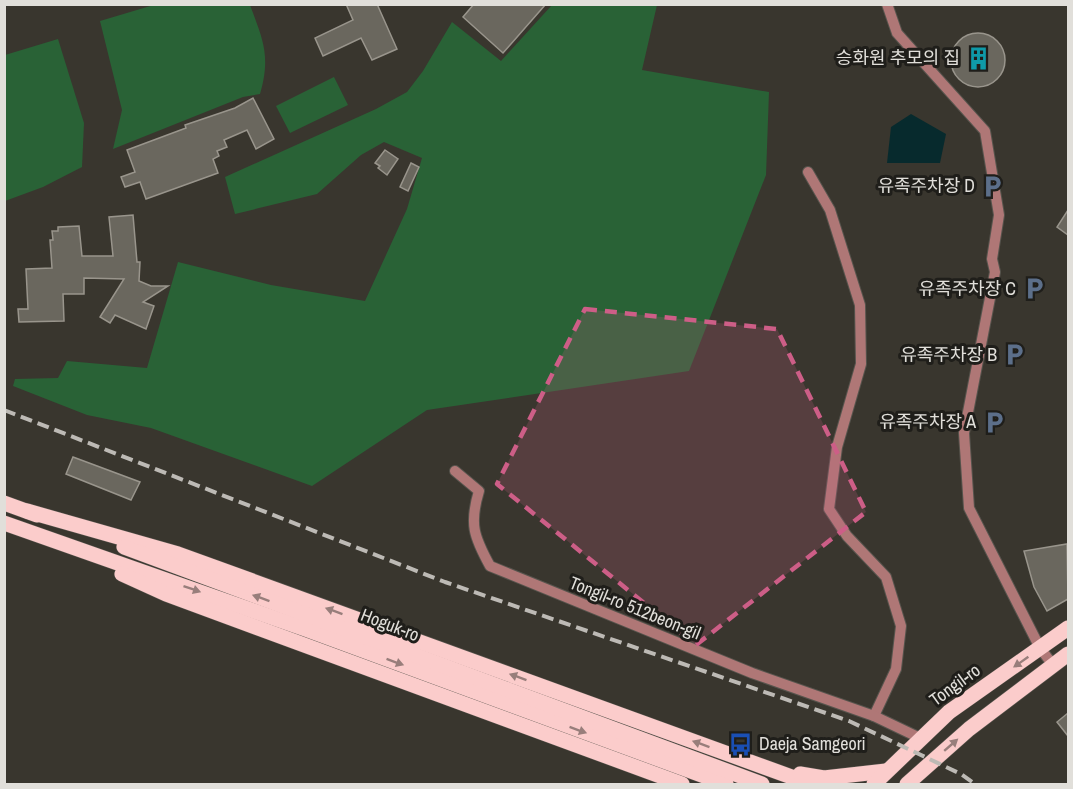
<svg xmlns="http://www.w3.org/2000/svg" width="1073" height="789" viewBox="0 0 1073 789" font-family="'Archivo Narrow','Noto Sans KR',sans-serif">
<rect width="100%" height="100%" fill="#39362e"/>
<g fill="#296236">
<path d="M157 4 250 5C263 40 271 56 260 94L243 97 113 149 122 110 100 21Z"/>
<polygon points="552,5 657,5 642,70 769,92 766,175 689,371 427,410 312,486 151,428 87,415 13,386 15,379 58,378 67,361 147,368 178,262 271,285 365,301 407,209 422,158 384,142 361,155 317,194 235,214 225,177 376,109 407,92 423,71 452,22 501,61"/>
<polygon points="58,39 84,123 82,167 43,187 5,201 5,55"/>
<polygon points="334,77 348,105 290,133 276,106"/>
</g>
<polygon fill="#072a2d" points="911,114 946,134 940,163 887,163 891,127"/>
<g fill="#6a675e" stroke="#99958c" stroke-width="1.5">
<polygon points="346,4 377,4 397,49 372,60 361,38 323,56 315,38 353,20"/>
<polygon points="474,4 546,4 503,53 463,17"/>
<circle cx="978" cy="60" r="27"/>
<polygon points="253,98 274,139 256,149 247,130 224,140 227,147 217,151 219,156 213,159 218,173 146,199 140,182 125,187 121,177 135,172 127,150 186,128 185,125 235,108"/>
<polygon points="385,150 398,159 387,175 378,168 380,166 375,163"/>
<polygon points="411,163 419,167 408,191 400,187"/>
<polygon points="1068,210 1068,235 1057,227"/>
<polygon points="133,215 137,262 140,262 139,281 151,286 168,286 143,302 154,306 146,329 115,315 110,323 100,317 124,279 84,278 84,294 63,294 64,321 19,322 18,309 28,309 26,269 52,268 50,240 53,240 52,231 58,231 58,227 79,226 82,256 113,256 109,217"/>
<polygon points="73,457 140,482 131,500 66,474"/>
<polygon points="1067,544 1068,599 1047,611 1034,587 1024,551"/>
<polygon points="1068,713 1068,736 1057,722"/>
</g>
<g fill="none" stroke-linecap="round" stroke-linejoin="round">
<defs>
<g id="street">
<polyline points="887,4 897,33 985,131 999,215 992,259 995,272 964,433 969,508 1040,648 1053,665"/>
<polyline points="808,172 830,210 860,305 861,364 837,447 829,509 847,536 886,577 901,626 896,669 874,716"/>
<path d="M455 471 479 491C469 524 474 537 490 566L752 673 874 716 920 738"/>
</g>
<g id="primary">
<polyline points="4,503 37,515"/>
<polyline points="27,511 178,554 811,784"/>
<polyline points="4,523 305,629 726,784"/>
<polyline points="124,547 762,784"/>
<polyline points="122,574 166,594 682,784"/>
<polyline points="800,774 824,778 886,771"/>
<polyline points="874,784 949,712 1068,628"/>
<polyline points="907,784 969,729 1068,654"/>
</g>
</defs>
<use href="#street" stroke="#57544d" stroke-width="12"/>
<use href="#primary" stroke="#57544d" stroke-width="16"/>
<use href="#street" stroke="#af7776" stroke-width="10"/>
<use href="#primary" stroke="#fbcccb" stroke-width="15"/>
<polyline stroke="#bdbab5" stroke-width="4" stroke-dasharray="12 6" stroke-linecap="butt" points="4,410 445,582 849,721 961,774 975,784"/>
</g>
<defs><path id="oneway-solid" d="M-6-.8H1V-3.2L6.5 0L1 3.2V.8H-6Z" transform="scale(1.5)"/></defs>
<g fill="#987e7b">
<use href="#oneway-solid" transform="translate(192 589) rotate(19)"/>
<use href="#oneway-solid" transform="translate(261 598) rotate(-160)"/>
<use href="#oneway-solid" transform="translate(334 611) rotate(-160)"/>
<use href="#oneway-solid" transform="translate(395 662) rotate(20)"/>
<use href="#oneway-solid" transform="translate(1021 662) rotate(145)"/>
<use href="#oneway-solid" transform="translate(518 677) rotate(-160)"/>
<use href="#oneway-solid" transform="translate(578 730) rotate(20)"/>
<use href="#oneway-solid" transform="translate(701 744) rotate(-160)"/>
<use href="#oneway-solid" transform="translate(951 745) rotate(-41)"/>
</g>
<path fill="#cd5e87" fill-opacity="0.2" stroke="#cd5e87" stroke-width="4.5" stroke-dasharray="12 8" stroke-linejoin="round" d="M585 309 777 329 866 512 696 645 497 484Z"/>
<defs>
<symbol id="building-bare" viewBox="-9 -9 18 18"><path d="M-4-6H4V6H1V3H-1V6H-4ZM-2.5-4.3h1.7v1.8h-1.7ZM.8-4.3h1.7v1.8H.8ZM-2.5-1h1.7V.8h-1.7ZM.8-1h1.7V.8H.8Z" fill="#0f9aa8" stroke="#1f1e1a" stroke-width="2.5" paint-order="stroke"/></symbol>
<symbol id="parking-bare" viewBox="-9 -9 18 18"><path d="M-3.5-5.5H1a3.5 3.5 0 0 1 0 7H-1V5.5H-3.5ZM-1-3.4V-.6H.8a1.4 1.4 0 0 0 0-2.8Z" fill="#5c6f8a" stroke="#1f1e1a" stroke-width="2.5" paint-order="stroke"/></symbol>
<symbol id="bus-bare" viewBox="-9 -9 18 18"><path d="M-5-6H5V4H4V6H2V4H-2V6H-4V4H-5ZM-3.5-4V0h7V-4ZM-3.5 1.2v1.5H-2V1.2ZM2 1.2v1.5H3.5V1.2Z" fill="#1a4fb4" stroke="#1f1e1a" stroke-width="2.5" paint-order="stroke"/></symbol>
</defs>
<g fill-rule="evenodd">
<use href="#building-bare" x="962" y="42" width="33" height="33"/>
<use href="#parking-bare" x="976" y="170" width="33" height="33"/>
<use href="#parking-bare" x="1018" y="272" width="33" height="33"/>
<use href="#parking-bare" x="998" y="338" width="33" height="33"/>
<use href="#parking-bare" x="978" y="406" width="33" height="33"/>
<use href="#bus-bare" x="724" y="728" width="33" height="33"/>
</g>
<g text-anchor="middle" stroke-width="6" stroke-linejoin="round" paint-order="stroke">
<g font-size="18" fill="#e1dfda" stroke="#1f1e1a" text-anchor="end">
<text x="960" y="64">승화원 추모의 집</text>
<text x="975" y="192">유족주차장 D</text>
<text x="1016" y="295">유족주차장 C</text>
<text x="997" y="361">유족주차장 B</text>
<text x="976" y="428">유족주차장 A</text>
<text x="759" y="750" text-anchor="start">Daeja Samgeori</text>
</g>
<g font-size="18" fill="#e1dfda" stroke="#1f1e1a">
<text transform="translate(635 608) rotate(22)" y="6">Tongil-ro 512beon-gil</text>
<text transform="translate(390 625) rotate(21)" y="6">Hoguk-ro</text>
<text transform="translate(955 685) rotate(-36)" y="6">Tongil-ro</text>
</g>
</g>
<rect width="1073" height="789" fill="none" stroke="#e1dfda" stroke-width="12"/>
</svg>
